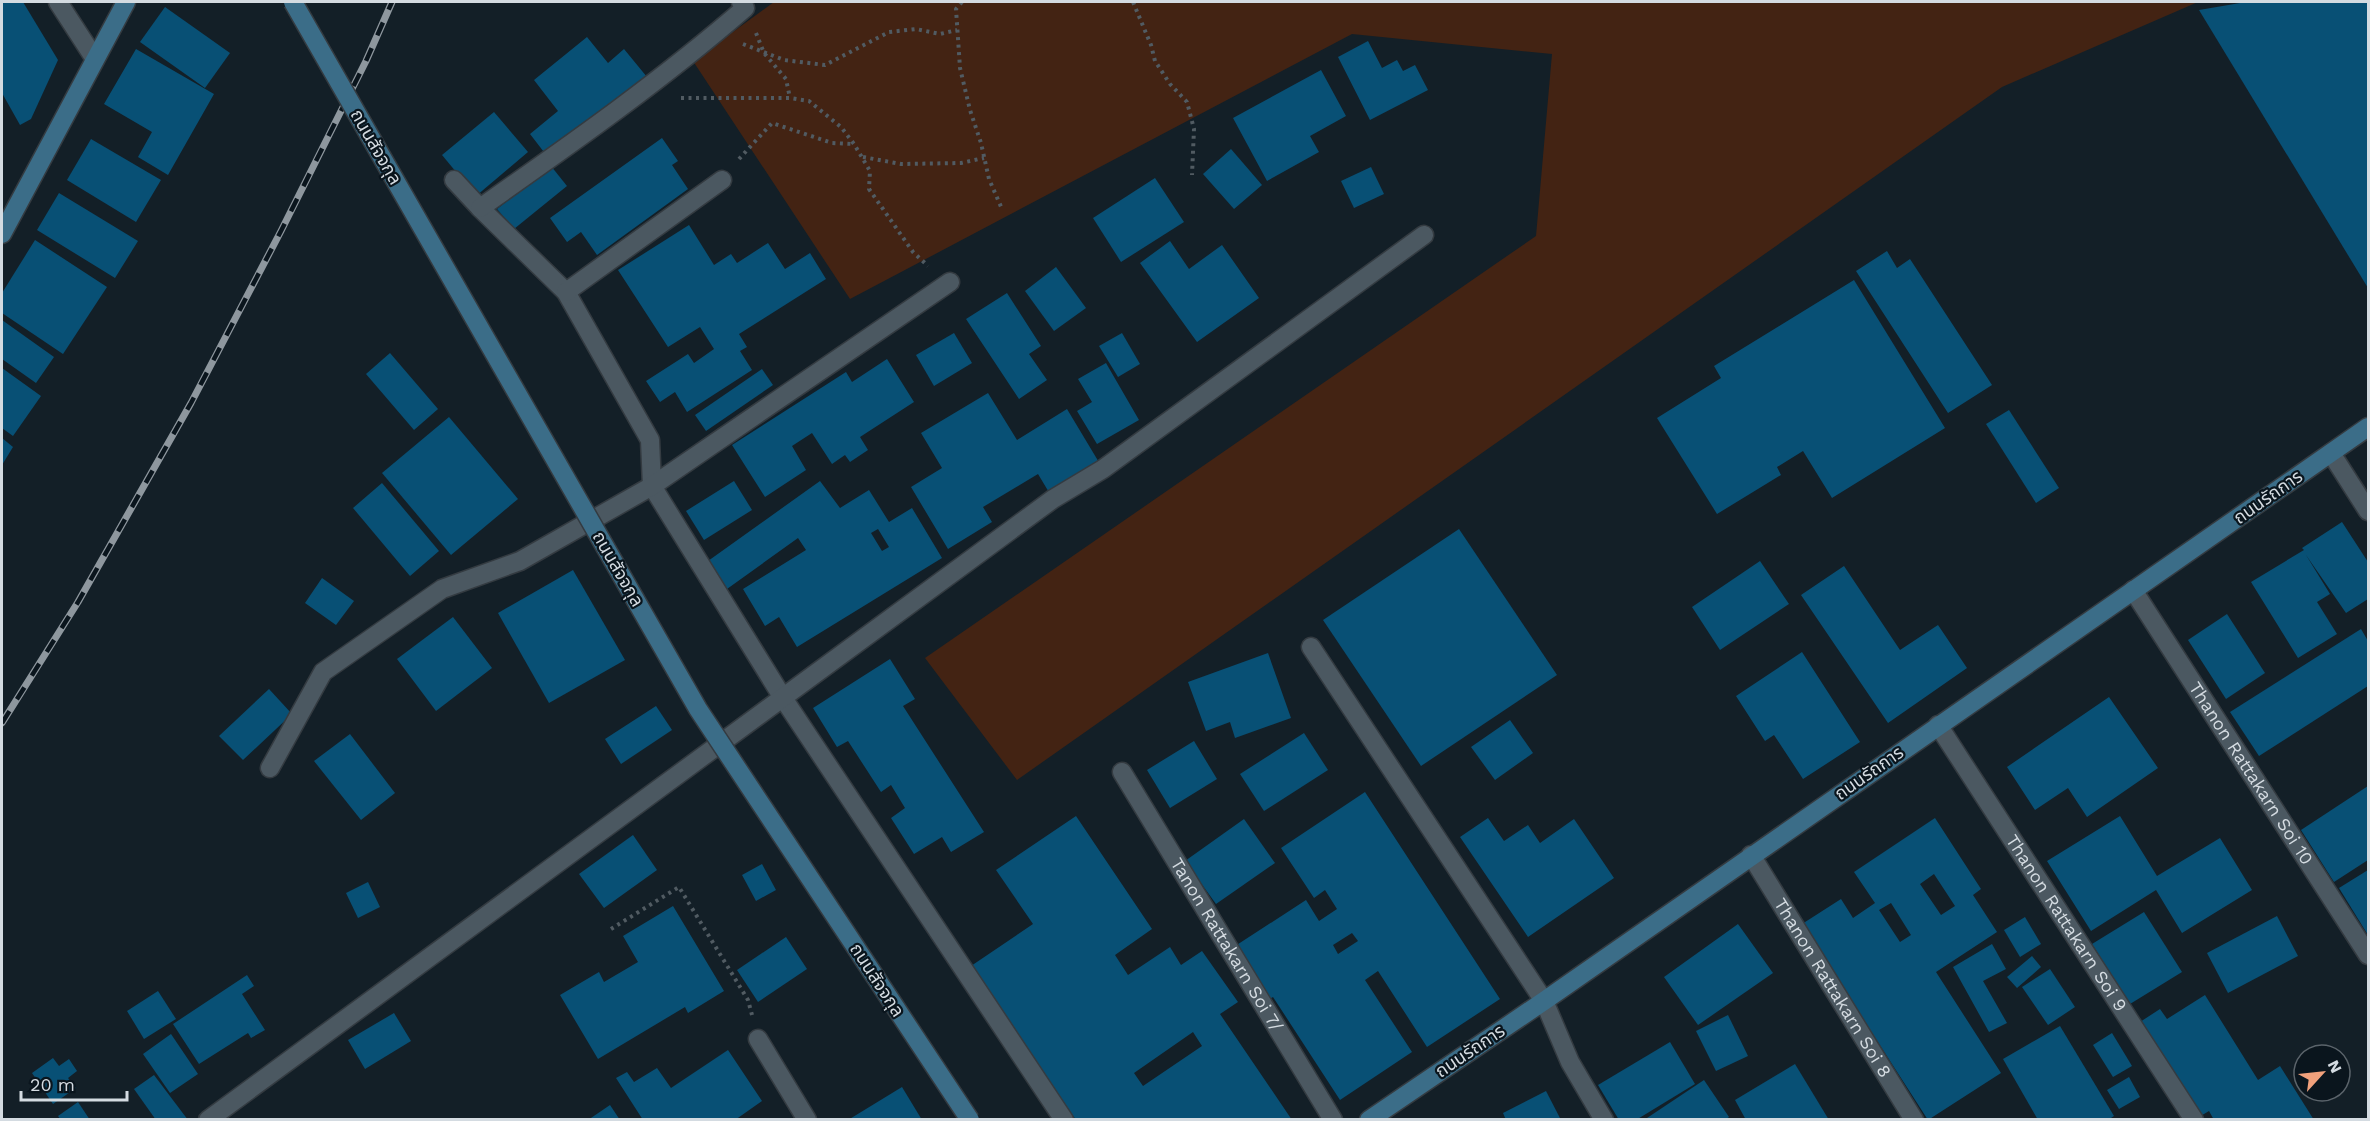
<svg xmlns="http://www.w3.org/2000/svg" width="2370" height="1121" viewBox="0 0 2370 1121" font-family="'Work Sans','Noto Sans Thai',sans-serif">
<rect width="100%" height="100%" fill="#131f27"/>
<polygon fill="#432313" points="774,2 2198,2 2002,87 1017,780 925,658 1536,236 1552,54 1352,34 850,299 693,61"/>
<g fill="#085075" fill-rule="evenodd">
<polygon points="2,2 23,2 58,60 31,119 20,125 2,93"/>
<polygon points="2246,2 2368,2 2368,288 2199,10"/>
<polygon points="165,7 230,53 205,88 140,42"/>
<polygon points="587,37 608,63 624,49 647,77 547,156 530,134 558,111 534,80"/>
<polygon points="1368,41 1382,68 1397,60 1403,71 1415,65 1428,90 1370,120 1338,57"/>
<polygon points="136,49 214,94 168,175 138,157 152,132 104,104"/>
<polygon points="1321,70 1346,116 1310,136 1319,152 1267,181 1233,118"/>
<polygon points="494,112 528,152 476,196 442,155"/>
<polygon points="662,138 678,161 672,165 688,189 597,255 581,232 567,242 550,218"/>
<polygon points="91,139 161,180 136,222 67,180"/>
<polygon points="1231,149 1262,185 1234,209 1203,174"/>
<polygon points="551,166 567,186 514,229 497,209"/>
<polygon points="1371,167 1384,194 1354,208 1341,181"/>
<polygon points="1155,178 1184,222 1121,262 1093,218"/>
<polygon points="59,193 138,241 115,278 37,230"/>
<polygon points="689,225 714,265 731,254 737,263 768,243 785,269 810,253 826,279 739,334 747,347 740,351 752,370 687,412 675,392 660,402 646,381 688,354 694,363 714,349 700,327 668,347 618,270"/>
<polygon points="35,240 107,287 63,354 2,313 2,293"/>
<polygon points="1170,241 1189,269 1222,245 1259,298 1197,342 1140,263"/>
<polygon points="1887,251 1897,268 1910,259 1992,385 1948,413 1856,271"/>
<polygon points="1056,267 1086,308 1054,331 1025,291"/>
<polygon points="1854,280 1945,428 1832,498 1803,451 1777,467 1781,475 1717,514 1657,418 1721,378 1714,366"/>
<polygon points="1007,293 1041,346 1029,354 1047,380 1019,399 966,319"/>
<polygon points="2,320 54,357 36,383 2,359"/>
<polygon points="954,333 972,363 934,386 916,355"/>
<polygon points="1122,333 1140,364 1118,377 1099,346"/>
<polygon points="390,353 438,409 414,430 366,374"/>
<polygon points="887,359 914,402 860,437 868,450 850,462 845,455 832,464 812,433 792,446 806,470 765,497 732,445 846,372 852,382"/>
<polygon points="1106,363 1139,420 1097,444 1077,411 1092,402 1078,379"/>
<polygon points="2,368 41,396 13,436 2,428"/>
<polygon points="762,369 773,385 706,431 695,415"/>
<polygon points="988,393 1017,440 1067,409 1103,469 1053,499 1038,474 983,507 992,522 948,549 911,487 942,468 921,433"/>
<polygon points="2009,410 2059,488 2036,503 1986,424"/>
<polygon points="449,417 518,499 451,555 382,473"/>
<polygon points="2,438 13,447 2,465"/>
<polygon points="734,481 752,510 704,540 686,511"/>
<path d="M820 481 840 508 869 490 889 522 912 508 942 558 797 647 779 617 765 626 743 589 806 550 798 538 727 589 708 561ZM878 529 889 547 882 551 871 533Z"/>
<polygon points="382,483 439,551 410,576 353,508"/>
<polygon points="2342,522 2368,562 2368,599 2346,613 2306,555 2330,594 2317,602 2337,634 2298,658 2251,582 2304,550 2302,548"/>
<polygon points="1459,529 1557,675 1421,766 1323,620"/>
<polygon points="1760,561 1789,604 1720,650 1692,607"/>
<polygon points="1844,566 1900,650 1938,625 1967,668 1888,723 1801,595"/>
<polygon points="573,570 625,660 549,703 498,613"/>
<polygon points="322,578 354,601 336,625 305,603"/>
<polygon points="2227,614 2265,673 2226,699 2188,640"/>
<polygon points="453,617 492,668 436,711 397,659"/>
<polygon points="2361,629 2368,641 2368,686 2259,756 2230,712"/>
<polygon points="1802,652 1860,742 1803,779 1774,735 1765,741 1736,696"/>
<polygon points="1268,653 1291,718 1235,738 1230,722 1206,731 1188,682"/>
<polygon points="890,659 915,699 903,706 984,832 951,852 942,837 914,854 891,818 905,808 891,785 881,792 848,741 837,747 813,708"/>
<polygon points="269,689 292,714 243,760 219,736"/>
<polygon points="2109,697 2158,768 2087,817 2068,788 2035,810 2007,767"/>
<polygon points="656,706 672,730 621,764 605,739"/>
<polygon points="1510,720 1533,753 1495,780 1471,747"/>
<polygon points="1304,733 1328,770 1264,811 1240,774"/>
<polygon points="350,734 395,793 361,820 314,761"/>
<polygon points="1194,741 1217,779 1170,808 1147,770"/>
<polygon points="2368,786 2368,860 2334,882 2301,830"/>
<path d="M1365 792 1500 999 1427 1047 1378 971 1365 980 1412 1052 1340 1100 1273 997 1263 1003 1229 950 1306 900 1319 921 1337 909 1325 890 1314 898 1281 848ZM1352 933 1358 941 1338 954 1333 945Z"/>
<path d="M1076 816 1152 929 1115 955 1128 975 1170 947 1181 965 1202 951 1238 1002 1220 1014 1292 1120H1076L971 966 1033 924 996 870ZM1193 1032 1202 1046 1143 1086 1134 1073Z"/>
<polygon points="2120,816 2157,876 2220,838 2252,890 2182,933 2156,890 2091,931 2047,861"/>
<polygon points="1488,818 1504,841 1528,825 1540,843 1574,819 1614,878 1528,937 1460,837"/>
<path d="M1935 818 1981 889 1973 895 1997 932 1936 972 2001 1073 1928 1120 1802 924 1841 899 1853 918 1875 903 1854 872ZM1934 874 1955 906 1941 915 1920 884ZM1891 903 1911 935 1900 942 1879 910Z"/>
<polygon points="1244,819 1275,863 1216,904 1185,861"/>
<polygon points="633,835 657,870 604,908 579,874"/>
<polygon points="762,864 776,890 756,901 742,875"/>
<polygon points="2368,870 2368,935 2339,888"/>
<polygon points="368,882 380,907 358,918 346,893"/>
<polygon points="673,906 724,991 688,1013 685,1007 598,1059 560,995 599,972 604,982 638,962 623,936"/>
<polygon points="2144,912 2182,972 2130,1004 2092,944"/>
<polygon points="2277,916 2298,956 2228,993 2207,953"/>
<polygon points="2025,917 2041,944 2020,957 2004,930"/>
<polygon points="1738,924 1773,973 1698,1025 1664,977"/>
<polygon points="786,937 807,969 758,1002 737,970"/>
<polygon points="1992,944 2006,969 1983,981 2007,1023 1989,1032 1953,967"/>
<polygon points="2032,956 2041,967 2017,988 2007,977"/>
<polygon points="2050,969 2075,1007 2048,1025 2022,987"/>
<polygon points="247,975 254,986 242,994 265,1030 251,1038 248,1033 199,1064 173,1024"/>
<polygon points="158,991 176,1019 144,1039 127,1011"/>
<polygon points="2205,995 2258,1080 2280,1066 2314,1120 2214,1120 2209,1111 2199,1117 2140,1022 2160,1009 2167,1019"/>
<polygon points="394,1013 411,1041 365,1069 348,1040"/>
<polygon points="1728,1015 1748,1056 1716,1071 1696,1031"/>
<polygon points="2060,1026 2114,1116 2108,1120 2038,1120 2003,1059"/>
<polygon points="2112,1033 2132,1066 2113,1077 2093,1045"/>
<polygon points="171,1034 198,1074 170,1093 143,1054"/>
<polygon points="1670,1042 1695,1084 1636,1120 1619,1120 1598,1085"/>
<polygon points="728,1050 762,1101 735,1120 643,1120 616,1078 627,1072 634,1082 657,1068 671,1088"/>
<polygon points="53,1058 59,1066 69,1059 77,1071 68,1078 76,1088 53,1104 32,1073"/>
<polygon points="1795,1064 1829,1120 1746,1120 1735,1100"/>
<polygon points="154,1075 188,1120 156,1120 134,1089"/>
<polygon points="2129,1077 2140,1097 2119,1109 2107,1090"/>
<polygon points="1704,1080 1729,1117 1725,1120 1644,1120"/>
<polygon points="902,1087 922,1120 848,1120"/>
<polygon points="1546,1091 1561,1120 1506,1120 1503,1113"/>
<polygon points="78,1102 90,1120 61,1120 58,1116"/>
<polygon points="610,1105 620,1120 588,1120"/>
</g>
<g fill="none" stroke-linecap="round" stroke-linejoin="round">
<defs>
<g id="street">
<polyline points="58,2 95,59"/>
<polyline points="454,180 480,208 566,292 650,440 652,486 783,698 1064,1120"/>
<path d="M480 208C571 144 661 81 745 8L741 2"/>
<polyline points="566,292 722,180"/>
<polyline points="2331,453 2368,511"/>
<path id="s1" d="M2133 590 2368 955"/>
<polyline points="1311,647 1544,1001 1570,1062 1604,1120"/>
<path id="s2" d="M1938 725 2194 1120"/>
<polyline points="270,768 323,672 442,589 520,561 652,486 950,282"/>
<path id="s3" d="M1122 772 1333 1120"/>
<path id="s4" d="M1751 855 1914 1120"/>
<polyline points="758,1039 807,1120"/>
<polyline points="208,1120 1053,499 1103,469 1424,235"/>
</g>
<g id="secondary">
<polyline points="2,234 126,2"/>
<polyline points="1369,1120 1544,1001 2368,427"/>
</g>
</defs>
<use href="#street" stroke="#343b41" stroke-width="21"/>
<use href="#secondary" stroke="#343b41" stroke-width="21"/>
<g stroke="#515b62" stroke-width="4" stroke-dasharray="3 4.5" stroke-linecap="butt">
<polyline points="962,2 956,9 960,68 970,110 981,143 989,179 1002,209"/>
<polyline points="1133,2 1151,45 1155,61 1170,84 1187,102 1194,129 1192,175"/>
<polyline points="756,33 764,53 786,79 790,98"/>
<polyline points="743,44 784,60 825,65 889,32 916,29 940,34 957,30"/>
<polyline points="681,98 790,98 809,101 841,127 854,144 870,171 869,189 913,252 928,266"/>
<polyline points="863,157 901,164 961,163 984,158"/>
<polyline points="739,159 772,123 832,143 853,144"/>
<polyline points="611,929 679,887 748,1000 752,1015"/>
</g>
<use href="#street" stroke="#4b5861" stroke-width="18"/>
<use href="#secondary" stroke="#3b6d88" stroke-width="18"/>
<defs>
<polyline id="rail" points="2,723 78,602 191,403 281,231 366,61 392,2"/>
</defs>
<use href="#rail" stroke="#8e979e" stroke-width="7"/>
<use href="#rail" stroke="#0a151d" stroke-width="4.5" stroke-dasharray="14" stroke-linecap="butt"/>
<defs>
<polyline id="secondary-bridge" points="293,2 698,709 970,1120"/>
</defs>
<use href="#secondary-bridge" stroke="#343b41" stroke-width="21" stroke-linecap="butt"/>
<use href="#secondary-bridge" stroke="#3b6d88" stroke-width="18"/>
</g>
<g text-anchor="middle" stroke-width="4.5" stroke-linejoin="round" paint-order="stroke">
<g font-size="18" fill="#d4dbe1" stroke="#0a151d">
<text transform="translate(376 147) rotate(60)" y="6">ถนนสัจจกุล</text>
<text transform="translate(2268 497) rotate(-35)" y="6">ถนนรัถการ</text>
<text transform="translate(618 569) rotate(60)" y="6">ถนนสัจจกุล</text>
<text transform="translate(1869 773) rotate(-35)" y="6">ถนนรัถการ</text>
<text dy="6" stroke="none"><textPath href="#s1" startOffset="218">Thanon Rattakarn Soi 10</textPath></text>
<text dy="6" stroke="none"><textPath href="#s2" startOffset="236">Thanon Rattakarn Soi 9</textPath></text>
<text dy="6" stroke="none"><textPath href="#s3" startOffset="202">Tanon Rattakarn Soi 7/</textPath></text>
<text transform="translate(877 980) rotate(57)" y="6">ถนนสัจจกุล</text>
<text dy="6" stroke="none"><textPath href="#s4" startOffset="156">Thanon Rattakarn Soi 8</textPath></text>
<text transform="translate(1470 1051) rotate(-34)" y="6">ถนนรัถการ</text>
</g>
</g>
<rect width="2370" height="1121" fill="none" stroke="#d4dbe1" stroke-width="6"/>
<g transform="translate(2322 1073) rotate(63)"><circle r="28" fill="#0a151d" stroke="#5b646b" stroke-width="1.5"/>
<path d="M0-4.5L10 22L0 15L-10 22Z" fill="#f1a17c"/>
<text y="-9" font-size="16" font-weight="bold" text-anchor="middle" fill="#d4dbe1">N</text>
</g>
<path d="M21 1091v9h106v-9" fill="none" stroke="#d4dbe1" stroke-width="3"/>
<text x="30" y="1091" font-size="18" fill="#d4dbe1" stroke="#0a151d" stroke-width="4.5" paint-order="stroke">20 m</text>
</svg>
